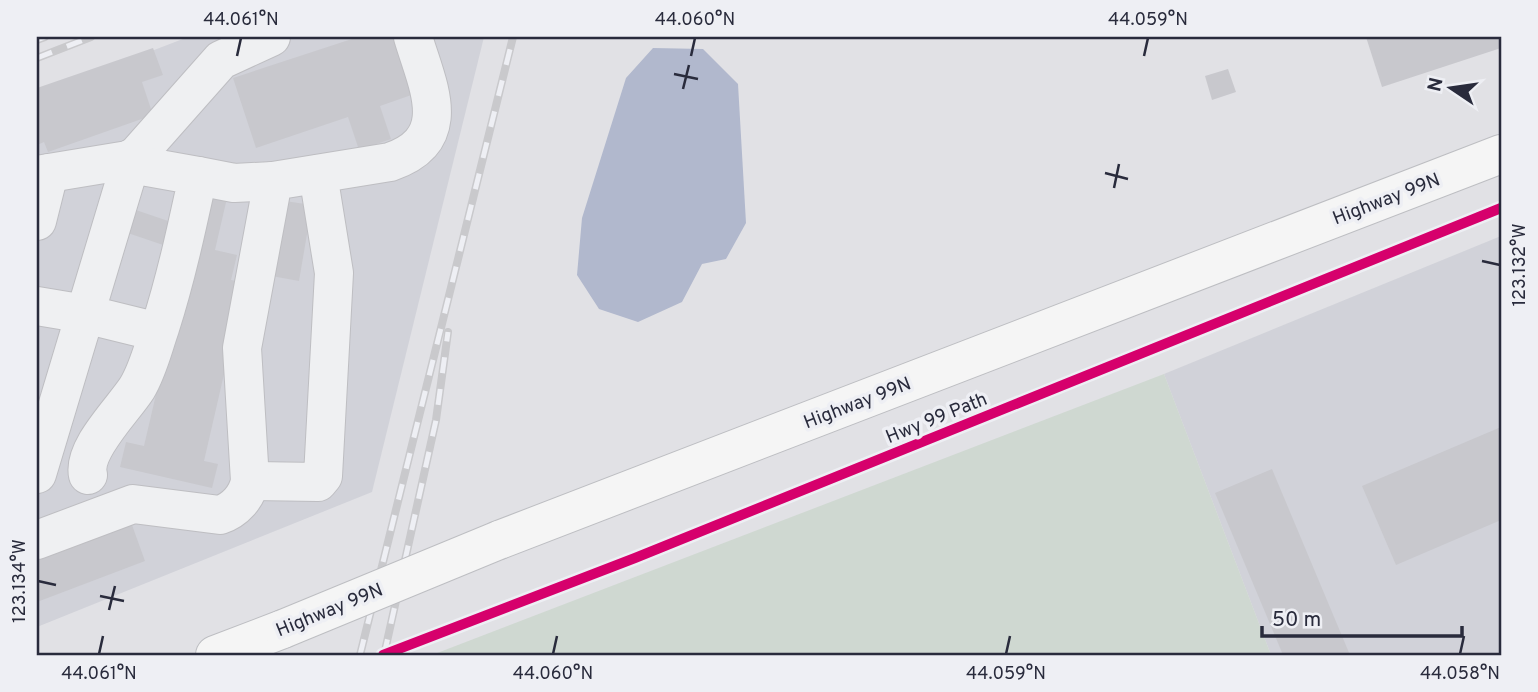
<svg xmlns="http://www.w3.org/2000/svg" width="1538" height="692" viewBox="0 0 1538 692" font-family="Overpass,sans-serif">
<rect width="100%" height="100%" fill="#e1e1e5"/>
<g fill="#d1d2d9">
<polygon points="188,37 484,37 372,492 37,627 37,95"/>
<polygon points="1501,236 1501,655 1271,655 1164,374"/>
</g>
<polygon fill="#cfd8d1" points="1164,374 1271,655 432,655"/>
<polygon fill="#b1b8cd" points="653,48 703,49 738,84 746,223 726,259 702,264 682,302 638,322 599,309 577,275 582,218 626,78"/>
<g fill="#c8c8cd">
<polygon points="358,37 399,37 417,93 380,106 391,139 359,150 348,117 256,148 233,78"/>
<polygon points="1366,37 1501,37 1501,48 1382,87"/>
<polygon points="153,48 163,75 142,82 153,115 48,152 44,142 37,145 37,88"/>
<polygon points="1228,69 1236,92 1212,100 1205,76"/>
<polygon points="203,192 227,198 215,250 237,255 231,280 245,283 204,461 218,464 212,488 120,467 126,442 144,446"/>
<polygon points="278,200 312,205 299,281 266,275"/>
<polygon points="130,208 177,224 169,247 122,231"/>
<polygon points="1501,427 1501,520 1396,565 1362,486"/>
<polygon points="1272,469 1350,655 1283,655 1215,493"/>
<polygon points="132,525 145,561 37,602 37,561"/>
</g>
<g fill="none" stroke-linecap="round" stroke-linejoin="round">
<defs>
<g id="minor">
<polyline points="37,175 128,160 136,156 221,60 271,37"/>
<polyline points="198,176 234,183 273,181"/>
<polyline points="37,221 49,173"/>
<polyline points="37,306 85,314 158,332"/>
<path d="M37 474 132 158 142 166 198 176C187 227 176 278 160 328 153 348 148 370 137 388 123 410 82 449 88 475"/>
<polyline points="250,481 318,482 323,476 334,273 318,174"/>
<path d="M37 540 133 504 220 515C235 510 247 497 250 481L242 348 273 181 390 162C457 139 427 85 413 37"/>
</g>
<g id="major">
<polyline points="499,540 1501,154"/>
<polyline points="215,655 283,629"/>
</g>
</defs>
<use href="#minor" stroke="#bebec2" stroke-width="40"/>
<use href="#major" stroke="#bdbec2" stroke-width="40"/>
<use href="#minor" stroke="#eff0f2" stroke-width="38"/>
<use href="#major" stroke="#f5f5f5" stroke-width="38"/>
<defs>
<g id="rail">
<polyline points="37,40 45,37"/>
<polyline points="37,58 91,37"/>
<polyline points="360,655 513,37"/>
<polyline points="384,655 436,420 448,332"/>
</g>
</defs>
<use href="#rail" stroke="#c9c9cc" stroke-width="8"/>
<use href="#rail" stroke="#eeeff4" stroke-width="5" stroke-dasharray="16" stroke-linecap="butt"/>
<defs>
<polyline id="major-bridge" points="283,629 499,540"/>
</defs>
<use href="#major-bridge" stroke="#bdbec2" stroke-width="40" stroke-linecap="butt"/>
<use href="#major-bridge" stroke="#f5f5f5" stroke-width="38"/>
<defs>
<polyline id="cycleway" points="383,655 635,558 1501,208"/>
</defs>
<use href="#cycleway" stroke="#eeeff4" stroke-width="15"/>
<use href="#cycleway" stroke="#d6006c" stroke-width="10"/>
</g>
<path fill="none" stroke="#292b3c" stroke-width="2.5" d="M237 56 241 38M691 56 695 38M1144 56 1148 38M674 74 698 79M683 89 689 65M1105 173 1128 179M1114 188 1119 164M1482 261 1500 265M38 581 56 585M100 596 124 601M109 610 115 586M99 654 103 636M553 654 557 636M1006 654 1010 636M1460 654 1464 636"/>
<g text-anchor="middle" stroke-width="7" stroke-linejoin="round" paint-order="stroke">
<g font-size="19" fill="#292b3c" stroke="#eeeff4">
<text transform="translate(1386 198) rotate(-21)" y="7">Highway 99N</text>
<text transform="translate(857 402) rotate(-21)" y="7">Highway 99N</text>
<text transform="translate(936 417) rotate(-22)" y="7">Hwy 99 Path</text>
<text transform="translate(329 609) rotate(-22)" y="7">Highway 99N</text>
</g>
</g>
<rect width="1538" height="692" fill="none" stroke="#eeeff4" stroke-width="77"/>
<g transform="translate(1451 88) rotate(283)" stroke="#eeeff4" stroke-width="5" paint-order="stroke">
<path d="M0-5L12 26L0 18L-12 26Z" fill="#292b3c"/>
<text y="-10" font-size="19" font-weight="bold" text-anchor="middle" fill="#292b3c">N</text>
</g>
<path d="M1262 626v10h200v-10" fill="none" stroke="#292b3c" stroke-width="3.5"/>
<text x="1272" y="626" font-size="21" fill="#292b3c" stroke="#eeeff4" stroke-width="5" paint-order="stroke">50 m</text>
<rect x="38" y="38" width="1462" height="616" fill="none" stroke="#292b3c" stroke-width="2.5"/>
<g font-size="18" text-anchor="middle" fill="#292b3c">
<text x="241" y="25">44.061°N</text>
<text x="695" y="25">44.060°N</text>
<text x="1148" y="25">44.059°N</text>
<text transform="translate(1519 265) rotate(-90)" y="6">123.132°W</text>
<text transform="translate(19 581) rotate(-90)" y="6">123.134°W</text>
<text x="99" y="679">44.061°N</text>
<text x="553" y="679">44.060°N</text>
<text x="1006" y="679">44.059°N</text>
<text x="1460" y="679">44.058°N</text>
</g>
</svg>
